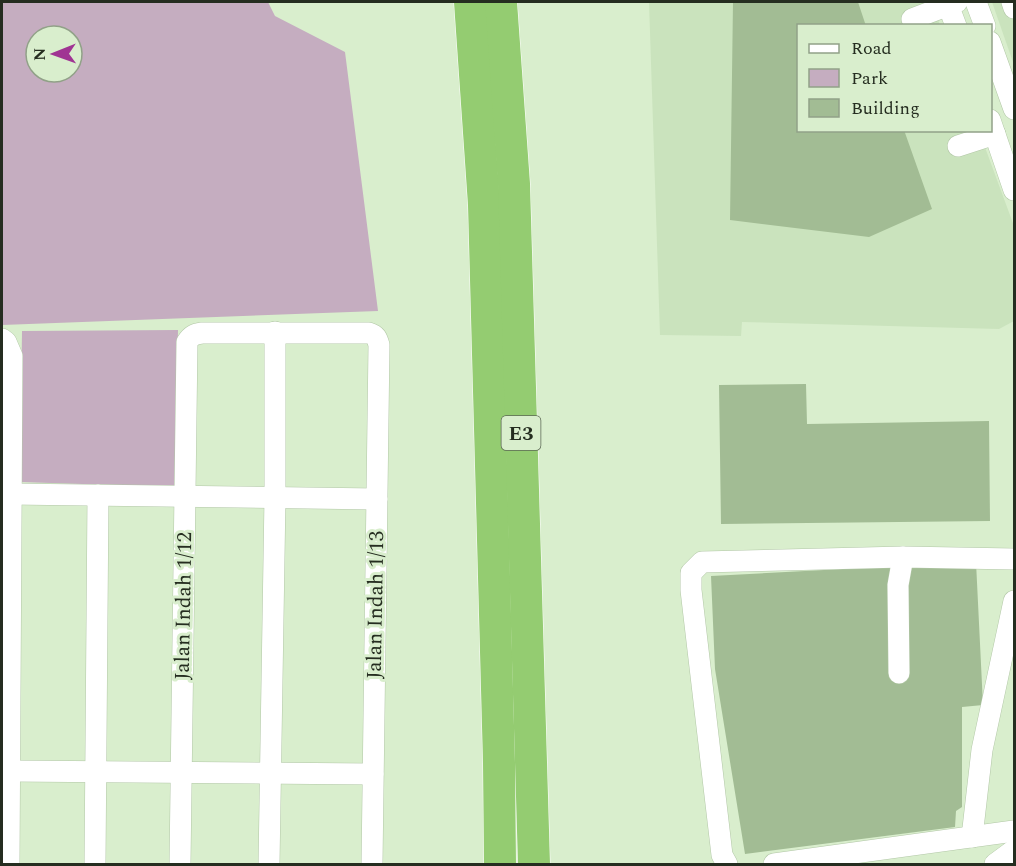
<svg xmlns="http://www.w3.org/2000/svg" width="1016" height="866" viewBox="0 0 1016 866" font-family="Spectral,serif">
<rect width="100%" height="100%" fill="#d9eecd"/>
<g fill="#cae3bd">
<polygon points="649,2 931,2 940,25 798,26 798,130 979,131 1014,226 1014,321 999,329 742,322 741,336 660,335"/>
<polygon points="992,2 1014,2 1014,65"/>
</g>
<g fill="#c5adc0" fill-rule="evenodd">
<path d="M2 2H268L275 16 345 52 378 311 2 325ZM36 36H72V72H36Z"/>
<polygon points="178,330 175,487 20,482 22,331"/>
</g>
<g fill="#a2bc94">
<polygon points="733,2 858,2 866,26 798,26 798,130 904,130 932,209 869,237 730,220"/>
<polygon points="806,384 807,424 989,421 990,521 721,524 719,385"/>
<polygon points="976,562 983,705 962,707 962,807 956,811 955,827 745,854 715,669 711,576"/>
</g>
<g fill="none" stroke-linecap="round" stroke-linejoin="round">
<defs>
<g id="minor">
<polyline points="947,2 956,26"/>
<polyline points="976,2 985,26"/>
<polyline points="1012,2 1014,8"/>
<polyline points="912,19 957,2"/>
<polyline points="990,42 1014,109"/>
<polyline points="990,120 1014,190"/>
<polyline points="958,146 995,134"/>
<polyline points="2,339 6,342 12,356 9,864"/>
<polyline points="11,494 377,499"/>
<polyline points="899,673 898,585 903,557"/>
<polyline points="10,771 373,774"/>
<polyline points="972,837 982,750 1014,601"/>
<polyline points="95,864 98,495"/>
<path d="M180 864 187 342C191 336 194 334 202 333H369C376 335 377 338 379 345L372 864"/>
<polyline points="269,864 275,497 275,332"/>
<polyline points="727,864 722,855 691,590 691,573 702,562 903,557 1014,559"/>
<polyline points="774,864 1014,831"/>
<polyline points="995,864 1014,850"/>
</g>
<g id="highway">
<polyline points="470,2 484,205 499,763 500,864"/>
<polyline points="501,2 514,184 534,864"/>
</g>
</defs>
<use href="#minor" stroke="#b2c7a7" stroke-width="22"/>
<use href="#highway" stroke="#fff" stroke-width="33"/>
<use href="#minor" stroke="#fff" stroke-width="21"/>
<use href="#highway" stroke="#94cc71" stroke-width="32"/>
</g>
<g text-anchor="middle" stroke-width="6" stroke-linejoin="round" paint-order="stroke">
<rect fill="#d9eecd" stroke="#5b6754" stroke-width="1.5" x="501.5" y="416" width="39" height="34" rx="4.5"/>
<g font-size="20" font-weight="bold" fill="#252d20">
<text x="521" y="440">E3</text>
</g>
<g font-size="21" fill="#252d20" stroke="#d9eecd">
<text transform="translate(375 605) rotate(-89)" y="7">Jalan Indah 1/13</text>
<text transform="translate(183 606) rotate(-89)" y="7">Jalan Indah 1/12</text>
</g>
</g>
<rect width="1016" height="866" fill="none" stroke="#252d20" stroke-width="6"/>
<rect x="797" y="24" width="195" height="108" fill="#d9eecd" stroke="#91a188" stroke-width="1.5"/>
<rect x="809" y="44" width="30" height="9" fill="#ffffff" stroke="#91a188" stroke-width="1.5"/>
<text x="851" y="54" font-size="18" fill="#252d20">Road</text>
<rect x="809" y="69" width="30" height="18" fill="#c5adc0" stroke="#91a188" stroke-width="1.5"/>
<text x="851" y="84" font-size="18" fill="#252d20">Park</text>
<rect x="809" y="99" width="30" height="18" fill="#a2bc94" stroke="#91a188" stroke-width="1.5"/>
<text x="851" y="114" font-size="18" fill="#252d20">Building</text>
<g transform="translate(54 54) rotate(269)"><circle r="28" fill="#d9eecd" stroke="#91a188" stroke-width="1.5"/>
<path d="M0-4.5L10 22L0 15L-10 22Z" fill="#a03493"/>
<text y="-9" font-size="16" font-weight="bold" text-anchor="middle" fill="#252d20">N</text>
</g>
</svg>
